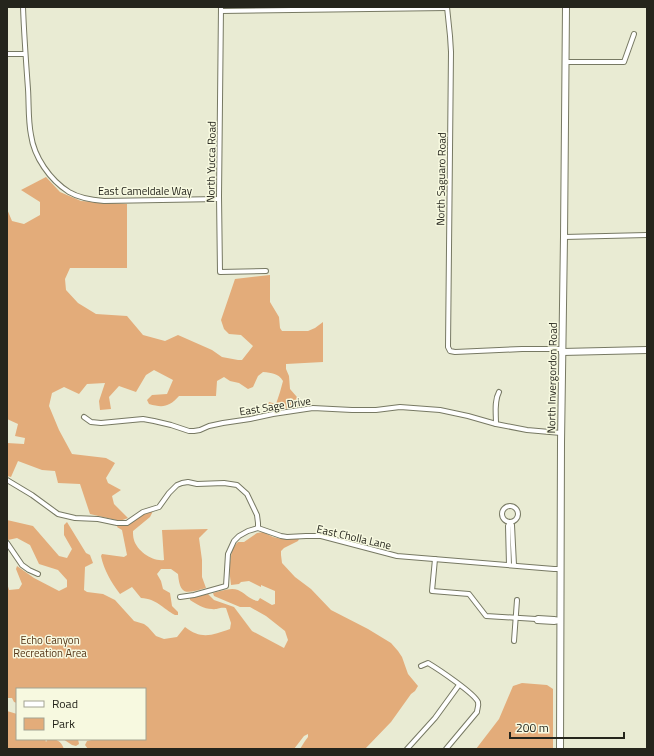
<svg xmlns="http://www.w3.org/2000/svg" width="654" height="756" viewBox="0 0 654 756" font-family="'Titillium Web',sans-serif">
<rect width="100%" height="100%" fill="#e9ebd3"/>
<g fill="#e3ac7a">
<path d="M46 177 60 192 81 201 127 204V268H70L65 279 66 290 78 303 96 314 127 316 143 335 165 341 178 335 212 350 222 357 238 360H242L253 346 241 335 229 334 224 329 221 320 235 279 270 275V302L279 317 280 328 282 331H308L315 328 323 322V362L286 364V369L289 376 290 389 303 404 302 406 270 411 267 408 269 402 276 404 280 392 283 381C278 373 272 373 263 372L258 376 253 387 248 389 239 383 230 381 224 377 217 381 216 396H179C169 407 163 408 149 404L147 400 152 395 167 394 173 380 154 370 146 375 136 392 119 386 109 397 111 409 100 410 99 401 105 383 87 384 79 394 64 387 52 393 49 406 59 430 72 454 106 458 115 463 106 478 108 483 121 490 112 496 114 504 128 518 120 521 90 514 80 484 58 483 55 471 42 470 18 461 11 477 7 476V443L24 444 25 438 15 436 18 424 7 419V209L12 221 24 224 40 215V202L21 190Z"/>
<path d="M153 511 150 517 133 531C133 534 133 537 134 540 137 551 153 562 164 560L162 530 208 529 199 538 202 560V577L206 588C187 593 180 597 178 574L171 569H161L157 574 161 581 163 589 170 593 172 606 178 612V615H175C162 608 157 599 141 598L132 587 120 594C111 582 104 570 101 556L102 554 124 557 127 555 122 530 117 527 118 525H127L143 514Z"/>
<path d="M7 520 33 526 59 556 67 558 72 549 64 535V525L67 522 86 553 90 555 93 563 85 567 84 590 87 592 103 594 115 600 134 621 144 624 148 627 156 636 164 639 177 637 185 627C201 640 213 635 230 629L231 623 226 608C218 607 218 610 212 609 204 609 196 604 190 600V598L208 594 214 600 234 607 252 631 284 648 288 640 285 631 266 616 250 607H240L214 596 213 593C221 591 231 587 238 590 245 593 250 600 258 601L260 598 272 605 275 604V591L261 585V587L249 581 241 582 239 584 231 585 229 568 232 550 236 544 238 542H244L257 533 263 532 273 537 282 539H299L298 541 284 548 281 551V555L282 563 295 577 311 589 331 610 368 629 391 643 398 651 402 657 408 674 418 686 415 691 411 694 391 722 365 749H300L305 741 308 737V734L304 736 294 749H88L85 745 87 741 96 739H145V689H17V703L14 702 12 698H7V583L9 590 19 589 22 584 16 569 17 566 34 578 59 591 67 587V580L58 570 39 564 30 545 17 538 8 540 7 538Z"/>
<polygon points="522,683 547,685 553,689 553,749 476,749 499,719 513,686"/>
<path d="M7 711 17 714V739H45L46 742 48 739C57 739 61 741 64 749H7Z"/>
<polygon points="63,739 78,739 79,744 76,746 72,745"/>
</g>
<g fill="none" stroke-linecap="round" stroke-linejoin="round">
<defs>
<g id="street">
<path d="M23 7C24 34 26 62 28 89 29 104 28 120 31 135 34 157 50 180 69 192 79 198 92 200 104 201L219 199"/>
<polyline points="221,7 219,196 220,272 266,271"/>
<polyline points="447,7 450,36 451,52 448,347 450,351 455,352 522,349 562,349"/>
<polyline points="221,11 447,8"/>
<polyline points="7,54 25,54"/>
<polyline points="565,62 624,62 634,34"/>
<polyline points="564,237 647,235"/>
<polyline points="84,417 91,422 101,423 143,419 154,421 171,425 189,431 194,431 200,430 209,426 223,423 250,419 273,414 313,408 352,410 376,410 400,407 440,410 468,416 496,424 527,430 561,433"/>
<path d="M496 424C496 413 494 401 499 392"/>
<polyline points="7,480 32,495 58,514 75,518 98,519 117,523 127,523 143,512 159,507 169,493 177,485 182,483 188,482 197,484 224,483 237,485 247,494 257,515 258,523 258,528"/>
<circle cx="510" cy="514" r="8"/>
<polyline points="7,543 22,565 29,570 38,574"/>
<polyline points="435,559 432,591 469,594 486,616 536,619 538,618 554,619 560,620"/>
<polyline points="509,565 508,526 510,522 512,525 514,565"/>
<polyline points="180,597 194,595 226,586 228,554 234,541 239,536 248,531 258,528 281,536 287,537 306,536 321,536 397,556 554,569 560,569"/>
<polyline points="536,619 537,621 554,622 559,621"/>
<polyline points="514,641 517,600"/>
<path d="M421 666 428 663C438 669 474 693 478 702 479 706 477 709 477 712L446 749"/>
<polyline points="407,749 435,718 459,685"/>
</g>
<g id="secondary">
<polyline points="562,352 647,350"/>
<polyline points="560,749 561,442 564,237 566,7"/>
</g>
</defs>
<use href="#street" stroke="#777963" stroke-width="6"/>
<use href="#secondary" stroke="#777963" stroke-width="8"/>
<use href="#street" stroke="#fff" stroke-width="4"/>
<use href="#secondary" stroke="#fff" stroke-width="6"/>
</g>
<g text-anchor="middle" stroke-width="3" stroke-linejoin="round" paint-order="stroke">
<g font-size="11" fill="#25251c" stroke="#f7f9e0">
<text transform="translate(211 162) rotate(-89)" y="4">North Yucca Road</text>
<text transform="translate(441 179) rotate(-89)" y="4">North Saguaro Road</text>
<text x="145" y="195">East Cameldale Way</text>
<text transform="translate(552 378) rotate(-89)" y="4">North Invergordon Road</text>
<text transform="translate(275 406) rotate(-9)" y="4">East Sage Drive</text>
<text transform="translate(354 537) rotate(13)" y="4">East Cholla Lane</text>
</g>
<g font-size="11" fill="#563718" stroke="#f7f9e0">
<text x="50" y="644">Echo Canyon<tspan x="50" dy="13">Recreation Area</tspan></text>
</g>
</g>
<rect width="654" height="756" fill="none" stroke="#25251c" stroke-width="16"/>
<rect x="16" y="688" width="130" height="52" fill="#f7f9e0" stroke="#a3a492"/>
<rect x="24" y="701" width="20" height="6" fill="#ffffff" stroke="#a3a492"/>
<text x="52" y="708" font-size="12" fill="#25251c">Road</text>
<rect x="24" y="718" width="20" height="12" fill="#e3ac7a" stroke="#a3a492"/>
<text x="52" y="728" font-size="12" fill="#25251c">Park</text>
<path d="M510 732v6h114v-6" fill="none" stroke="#25251c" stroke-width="2"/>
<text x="516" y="732" font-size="12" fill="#25251c" stroke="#f7f9e0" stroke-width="3" paint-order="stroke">200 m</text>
</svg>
